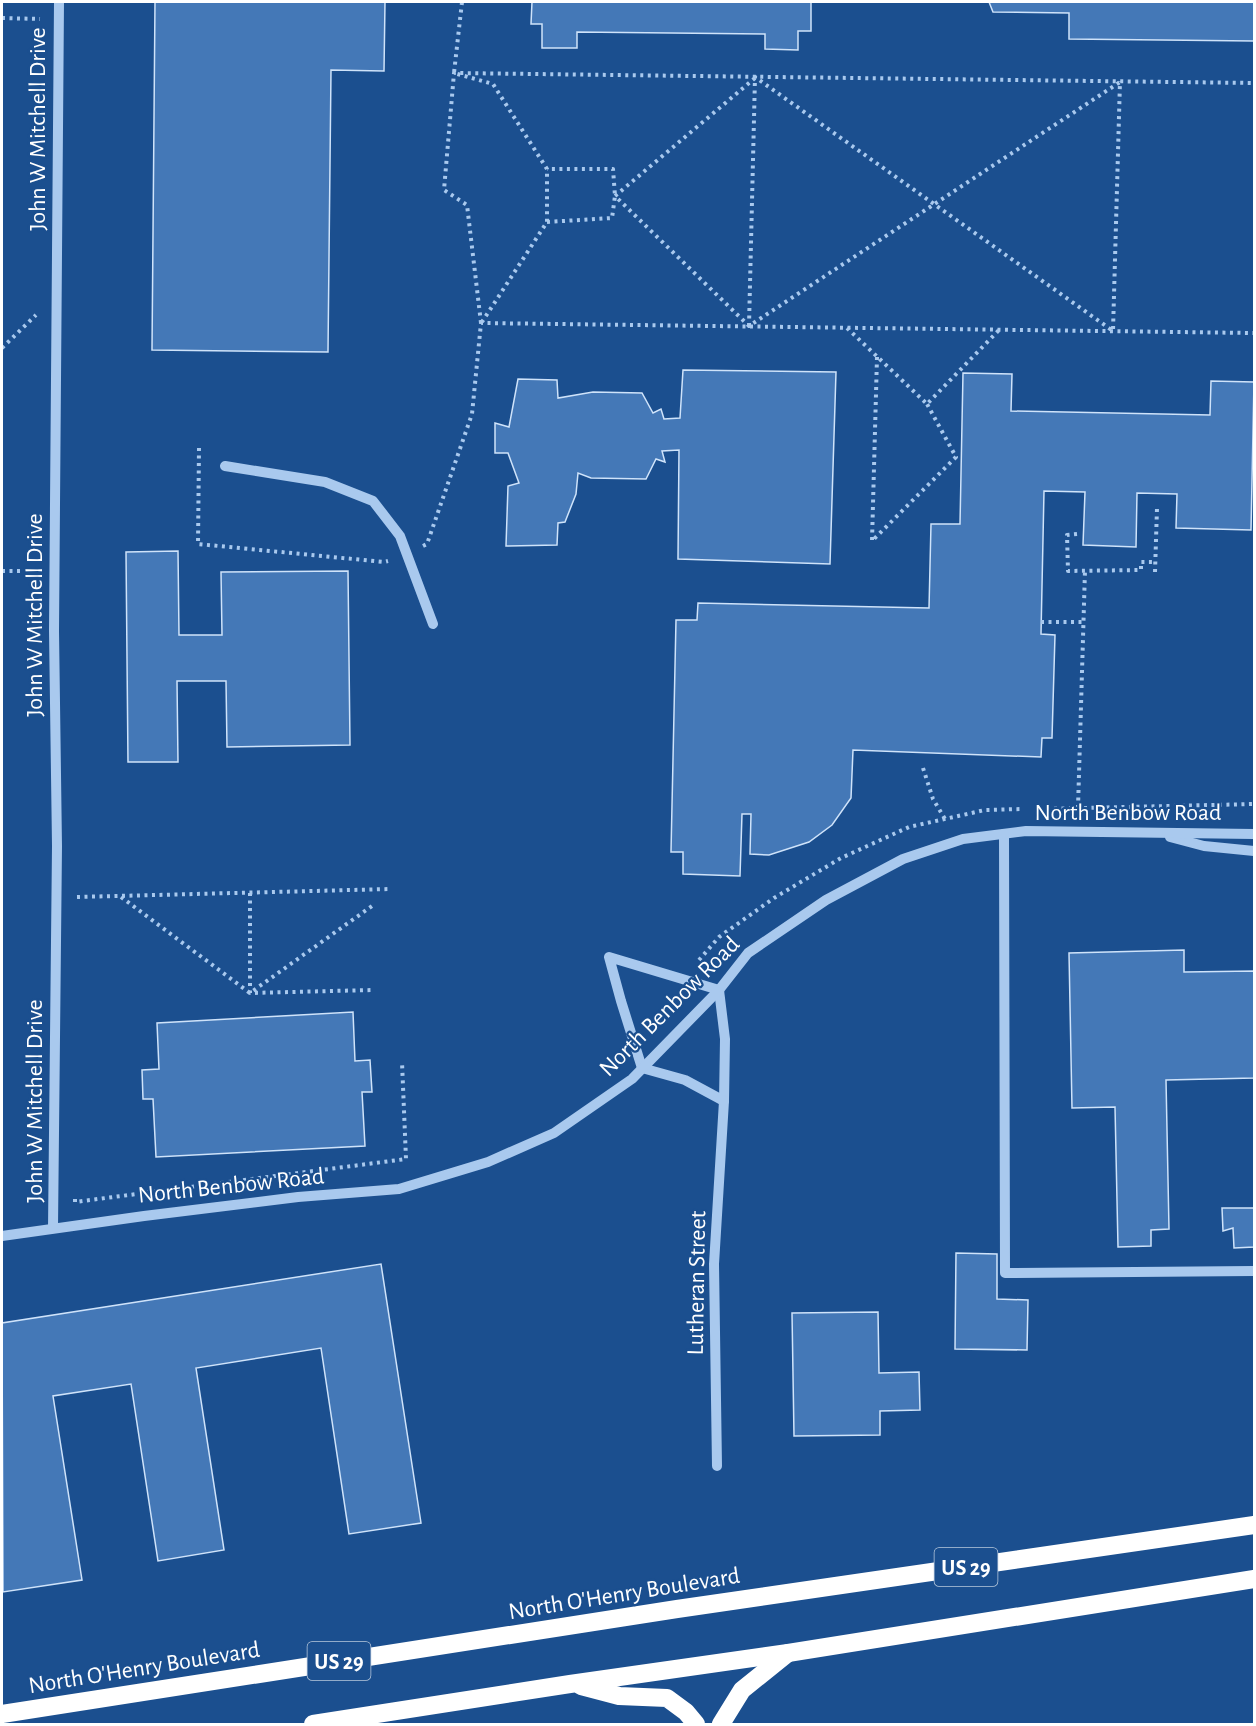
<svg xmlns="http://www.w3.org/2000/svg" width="1256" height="1726" viewBox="0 0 1256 1726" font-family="'Alegreya Sans',sans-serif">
<rect width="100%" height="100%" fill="#1b4f8f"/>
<g fill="#4478b7" stroke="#cfe3fa" stroke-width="1.5">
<polygon points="155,2 385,2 384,71 331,70 328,352 152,350"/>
<polygon points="532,2 811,2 811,31 798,31 798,50 765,49 765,34 577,32 577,48 542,48 542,24 531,24"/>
<polygon points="989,2 1254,2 1254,41 1069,39 1069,13 993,12"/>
<polygon points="683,370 836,372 830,564 678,559 679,450 662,451 665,462 656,459 646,479 591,478 578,473 576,494 565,522 558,523 557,545 506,546 508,486 519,483 508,453 495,453 495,423 509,427 518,379 557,380 558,398 593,392 642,393 653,413 661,409 664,419 680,418"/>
<polygon points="963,373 1012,374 1011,411 1210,415 1211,381 1254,382 1251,530 1176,528 1177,494 1137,493 1136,547 1083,545 1085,492 1044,491 1041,634 1055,635 1052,738 1042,738 1041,757 853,750 851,798 832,825 809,842 769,855 750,854 751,814 742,814 740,876 683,874 683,852 671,852 676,620 697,620 698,603 929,608 931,524 960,524"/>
<polygon points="178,551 179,635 222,635 221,572 348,571 350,745 227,747 226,681 177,681 178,762 128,762 126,552"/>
<polygon points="1184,950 1184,972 1254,971 1254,1078 1166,1080 1169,1229 1151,1230 1151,1246 1118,1247 1115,1107 1072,1108 1069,953"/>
<polygon points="353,1012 355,1061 370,1060 372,1092 362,1092 365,1146 156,1157 153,1099 143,1099 142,1070 159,1069 157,1023"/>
<polygon points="1222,1208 1254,1208 1254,1247 1234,1248 1233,1228 1223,1231"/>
<polygon points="956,1253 997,1254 997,1299 1028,1300 1027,1350 955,1349"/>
<polygon points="381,1264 421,1523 349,1534 321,1348 196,1368 224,1550 158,1561 131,1384 53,1396 82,1580 3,1592 2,1323"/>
<polygon points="878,1312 879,1373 919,1372 920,1410 880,1411 880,1435 794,1436 792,1313"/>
</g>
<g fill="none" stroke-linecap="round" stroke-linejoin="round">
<g stroke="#a9c9ee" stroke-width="4" stroke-dasharray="3 4.5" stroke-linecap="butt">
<polyline points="462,2 454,73 493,84 547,169 547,222 482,322"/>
<polyline points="2,18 40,19"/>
<polyline points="755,78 615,196 749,326 1120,82"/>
<polyline points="547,222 612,218 615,196 613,169 547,169"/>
<polyline points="481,323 467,205 444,190 454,73 1254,83"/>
<polyline points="749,326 755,77 1113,331 1120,81"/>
<polyline points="847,328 927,404 999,330"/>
<polyline points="2,348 36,315"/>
<polyline points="877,357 872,541 956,457 927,404"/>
<polyline points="199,448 198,544 384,562 388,561"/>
<polyline points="1077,534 1067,535 1068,571 1141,570 1141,562 1155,562"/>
<polyline points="423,546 427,544 472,414 481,323 1254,333"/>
<polyline points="2,571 37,571"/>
<polyline points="1155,572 1157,508"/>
<polyline points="1041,622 1084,622"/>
<polyline points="923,768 933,799 945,819"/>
<polyline points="1078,808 1085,570"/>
<polyline points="1039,809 1254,804"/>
<polyline points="250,893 250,993 373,990"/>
<polyline points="77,897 391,889"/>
<polyline points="121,897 250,993 372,906"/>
<polyline points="699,960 719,937 774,898 841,858 909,827 985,810 1023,809"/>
<polyline points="75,1199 75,1202 406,1159 402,1062"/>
</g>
<g stroke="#a9c9ee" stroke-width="10">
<polyline points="225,466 325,482 373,501 400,536 433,624"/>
<polyline points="1004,834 1005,1273 1254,1271"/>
<polyline points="1170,837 1204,846 1254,851"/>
<polyline points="642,1068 621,1001 609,957 719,990 725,1039 724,1101 714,1264 717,1466"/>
<polyline points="642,1068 685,1080 724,1101"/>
<polyline points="53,1228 57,846 54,631 59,2"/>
<polyline points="2,1236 144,1216 298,1197 399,1189 488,1162 554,1133 632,1079 719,990 748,953 826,900 903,859 963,839 1026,831 1254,834"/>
</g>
<g stroke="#fff" stroke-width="18">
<polyline points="581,1686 619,1696 667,1698 686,1712 696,1724"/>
<polyline points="2,1714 677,1609 1254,1525"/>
<polyline points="313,1724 570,1684 788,1653 1254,1579"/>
<polyline points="721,1724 742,1690 788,1653"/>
</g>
</g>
<g text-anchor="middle" stroke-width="4.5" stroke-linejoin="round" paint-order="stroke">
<g fill="#1b4f8f" stroke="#bbcadd" stroke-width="1.5">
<rect x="934.5" y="1548" width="63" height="38" rx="4.5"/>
<rect x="307.5" y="1642" width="63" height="38" rx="4.5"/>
</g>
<g font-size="22" font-weight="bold" fill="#fff">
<text x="966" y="1575">US 29</text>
<text x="339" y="1669">US 29</text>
</g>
<g font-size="24" fill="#fff" stroke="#1b4f8f">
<text transform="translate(37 129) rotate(-90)" y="8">John W Mitchell Drive</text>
<text transform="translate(34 615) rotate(-90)" y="8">John W Mitchell Drive</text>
<text x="1128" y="820">North Benbow Road</text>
<text transform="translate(669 1006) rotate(-45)" y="8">North Benbow Road</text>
<text transform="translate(34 1101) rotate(-90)" y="8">John W Mitchell Drive</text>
<text transform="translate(231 1185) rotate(-6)" y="8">North Benbow Road</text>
<text transform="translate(696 1283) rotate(-89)" y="8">Lutheran Street</text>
<text transform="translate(624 1593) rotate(-9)" y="8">North O'Henry Boulevard</text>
<text transform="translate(144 1667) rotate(-9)" y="8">North O'Henry Boulevard</text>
</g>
</g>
<rect width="1256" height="1726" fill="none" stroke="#ffffff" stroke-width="6"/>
</svg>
